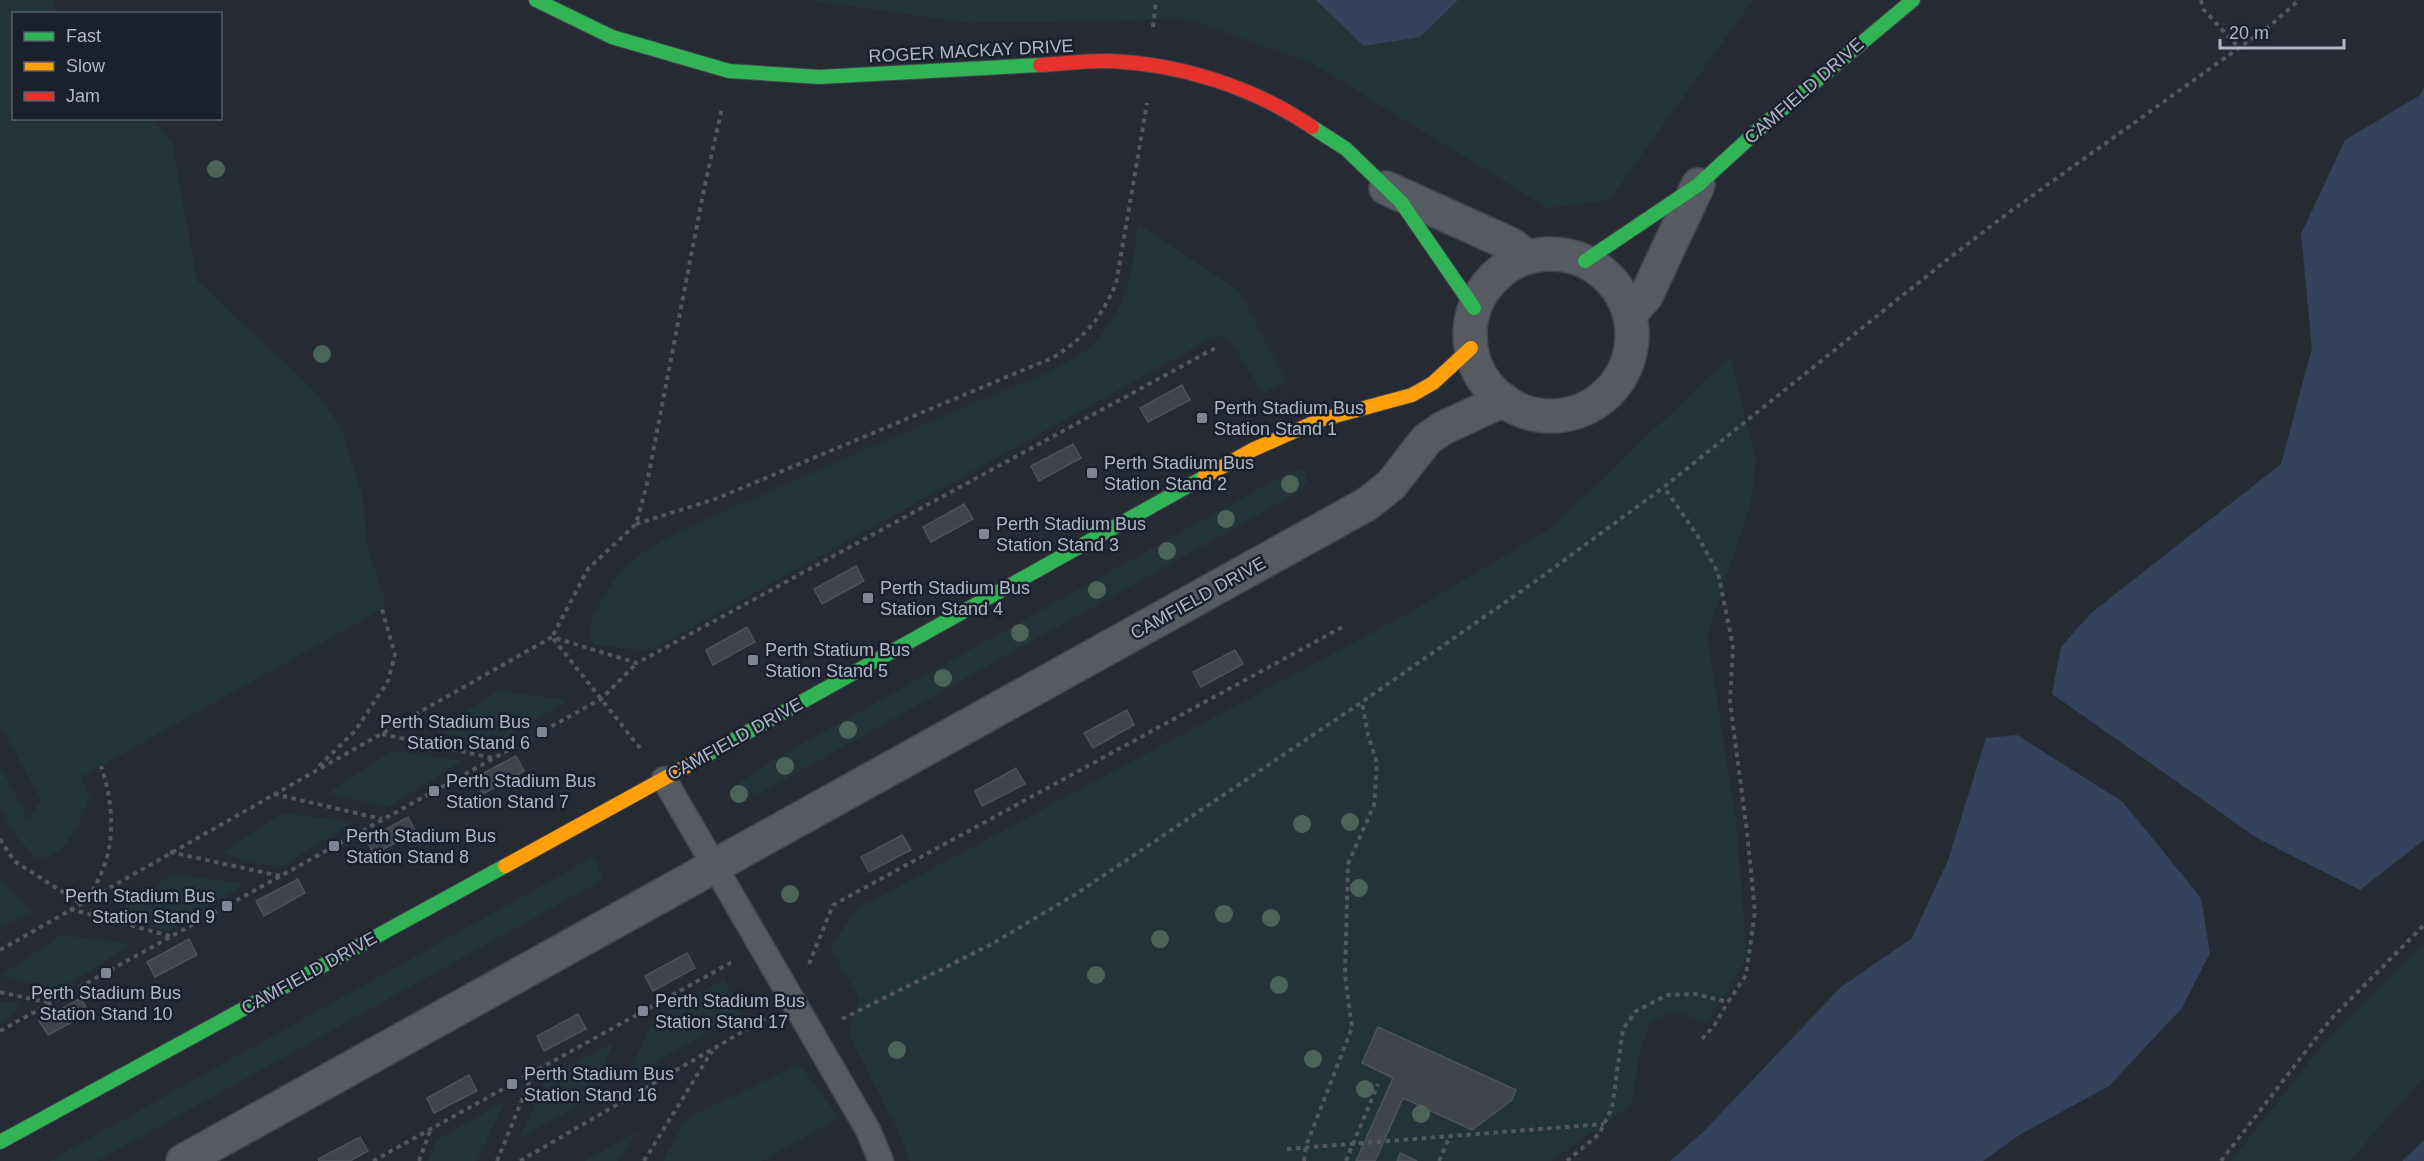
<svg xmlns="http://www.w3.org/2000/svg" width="2424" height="1161" viewBox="0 0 2424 1161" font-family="Arial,sans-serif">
<rect width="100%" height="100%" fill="#262a33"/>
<g fill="#233438">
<path d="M0 0H53L57 13 14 14V118L150 119 172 141 197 281 318 394 341 428 363 497 367 547 385 600 382 609 81 777 90 798C79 820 67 860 37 858L16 836 0 807V767L29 820 41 800 0 724Z"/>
<polygon points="808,0 1753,0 1609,200 1548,208 1310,62 1187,19 970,23"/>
<path d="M1138 224 1239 291 1286 381 1263 393 1230 341 1222 336 1208 340 655 648 645 650 596 645C576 633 602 602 610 587 629 552 683 530 717 515 804 475 892 438 979 401 1009 388 1072 366 1093 344 1127 309 1132 271 1138 224Z"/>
<polygon points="1730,357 1756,461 1751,503 1707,635 1736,821 1747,958 1706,1024 1675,1011 1649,1023 1638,1061 1632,1104 1551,1161 910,1161 897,1128 848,1034 860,999 830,947 857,909 1405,615 1550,529"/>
<polygon points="1299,470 1306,471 1308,480 1297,493 762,792 740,802 730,798 731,789 771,761 1289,472"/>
<polygon points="498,691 568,700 495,746 435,731"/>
<polygon points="392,751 462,761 388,807 329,793"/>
<polygon points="283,813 353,822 279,868 221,854"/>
<polygon points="593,857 604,879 97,1161 49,1161"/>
<polygon points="173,874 244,884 169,931 111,916"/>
<polygon points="0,880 34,913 0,926"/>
<polygon points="62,935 132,944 58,991 0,976"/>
<polygon points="2424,944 2424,1078 2349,1161 2231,1161 2322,1046"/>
<polygon points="724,979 742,1014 626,1078 655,1018"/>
<polygon points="0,1001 20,1003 16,1012 0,1024"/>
<polygon points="614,1042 587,1101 519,1138 548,1077"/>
<polygon points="799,1064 839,1118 762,1161 663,1161 686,1119"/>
<polygon points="506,1100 478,1159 475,1161 427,1161 437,1140"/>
<polygon points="638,1131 618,1161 584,1161"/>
</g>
<g fill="#34425b">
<polygon points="1316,0 1458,0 1420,37 1364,46"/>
<polygon points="2424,87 2424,840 2360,890 2257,838 2052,694 2061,647 2091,613 2281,464 2312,348 2301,234 2345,140 2420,95"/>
<polygon points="2017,735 2123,802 2201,898 2210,953 2182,1008 2109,1086 2021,1134 1983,1161 1670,1161 1703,1132 1841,987 1912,938 1948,860 1986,738"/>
<polygon points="2424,1140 2424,1161 2402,1161"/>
</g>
<g fill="#40444b" stroke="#4e525b" stroke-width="1.5">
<polygon points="1182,385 1190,400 1148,422 1140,408"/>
<polygon points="1073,444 1081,458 1039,481 1031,466"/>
<polygon points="964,504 973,519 931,542 923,527"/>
<polygon points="856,566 864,581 822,604 814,589"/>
<polygon points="747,627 755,642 713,665 706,650"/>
<polygon points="1235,650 1243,664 1201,687 1193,672"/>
<polygon points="1127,710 1134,725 1093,748 1084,733"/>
<polygon points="516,756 524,771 483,794 474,778"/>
<polygon points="1016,768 1025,784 982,806 975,791"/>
<polygon points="408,817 416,832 374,854 366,840"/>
<polygon points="902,835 911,850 869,872 861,857"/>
<polygon points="298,879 305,893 264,916 256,901"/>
<polygon points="189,939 197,955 155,977 147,962"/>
<polygon points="687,953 695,968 653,991 645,976"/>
<polygon points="81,998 89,1013 48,1035 39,1021"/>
<polygon points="578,1014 586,1029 544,1051 537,1036"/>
<polygon points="1378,1027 1516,1090 1512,1100 1472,1130 1403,1098 1375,1161 1356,1161 1393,1078 1362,1063"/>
<polygon points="469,1075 477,1091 434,1113 427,1098"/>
<polygon points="360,1137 368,1151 350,1161 319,1161 318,1159"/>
<polygon points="1400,1153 1417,1161 1397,1161"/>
</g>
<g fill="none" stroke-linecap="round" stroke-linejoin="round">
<defs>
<polyline id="lane" points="664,779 868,1130 881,1161"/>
<g id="street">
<polyline points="1386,188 1512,245 1527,257"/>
<circle cx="1551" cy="335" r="81"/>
<polyline points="1630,314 1646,296 1698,185"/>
<polyline points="183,1161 1367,504 1391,485 1427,439 1443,428 1504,400"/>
</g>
<g id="fast">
<polyline points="536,0 612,37 729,71 819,77 1040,65"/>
<polyline points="1312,127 1346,149 1401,202 1474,308"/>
<polyline points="1585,261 1698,185 1767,122 1913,0"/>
<polyline points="705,756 1204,477"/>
<polyline points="0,1142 505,866"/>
</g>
<g id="slow">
<polyline points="1204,477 1252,450 1320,420 1412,395 1433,383 1471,348"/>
<polyline points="505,866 705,756"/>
</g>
<path id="jam" d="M1040 65C1063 64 1086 60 1109 61 1181 64 1253 87 1312 127"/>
</defs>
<use href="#lane" stroke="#42454c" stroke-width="27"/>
<use href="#street" stroke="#42454c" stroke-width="36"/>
<use href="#fast" stroke="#42454c" stroke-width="16"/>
<use href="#slow" stroke="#42454c" stroke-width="16"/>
<use href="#jam" stroke="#42454c" stroke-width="16"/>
<g stroke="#53585f" stroke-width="4" stroke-dasharray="4.5 4.5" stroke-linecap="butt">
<polyline points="2201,0 2203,9 2239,48"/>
<polyline points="1153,27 1156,0"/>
<path d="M636 524 718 498 1052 358C1085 338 1100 319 1116 284L1147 103"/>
<polyline points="382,734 492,758"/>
<polyline points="640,748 552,637 588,569 636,524 646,488 704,189 722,108"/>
<polyline points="319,766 355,731 388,681 395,655 382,609"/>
<polyline points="274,794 382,819"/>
<polyline points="0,839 14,861 80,903"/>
<polyline points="170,852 280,876"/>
<path d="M88 899C93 889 99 880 103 869 116 837 112 798 101 766"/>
<polyline points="70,909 170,936"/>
<polyline points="0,950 552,637 637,663 1217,347"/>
<polyline points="809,964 833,905 1346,625"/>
<polyline points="0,992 50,1003"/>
<polyline points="842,1019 990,945 1076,894 1362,702 1533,583 1664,487 1948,259 2008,213 2271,25 2299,0"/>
<polyline points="0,1031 601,699 637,663"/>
<polyline points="1702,1039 1714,1026 1728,1002"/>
<polyline points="1287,1149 1604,1124"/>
<polyline points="373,1161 732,962"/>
<polyline points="419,1161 430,1131"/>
<polyline points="497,1161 533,1073"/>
<polyline points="520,1161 766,1018"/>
<polyline points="644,1161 712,1051"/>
<polyline points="1304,1161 1306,1146 1352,1028 1345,975 1348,864 1374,805 1377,763 1368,735 1362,702"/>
<polyline points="1346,1161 1378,1084"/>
<polyline points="1439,1161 1450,1136"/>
<polyline points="1567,1161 1599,1134 1612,1108 1623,1029 1636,1011 1667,995 1695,994 1728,1002 1746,975 1755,912 1747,832 1730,702 1733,646 1718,573 1697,535 1664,487"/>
<polyline points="2221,1161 2330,1020 2424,925"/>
</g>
<use href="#lane" stroke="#565a61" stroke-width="24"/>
<use href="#street" stroke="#565a61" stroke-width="33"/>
<use href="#fast" stroke="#30b455" stroke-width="14"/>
<use href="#slow" stroke="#ff9f0a" stroke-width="14"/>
<use href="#jam" stroke="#e5322d" stroke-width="14"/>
</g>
<g fill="#4a6557">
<circle cx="216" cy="169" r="9"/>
<circle cx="322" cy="354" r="9"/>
<circle cx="1290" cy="484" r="9"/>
<circle cx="1226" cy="519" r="9"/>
<circle cx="1167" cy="551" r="9"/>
<circle cx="1097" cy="590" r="9"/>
<circle cx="1020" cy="633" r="9"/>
<circle cx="943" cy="678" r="9"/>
<circle cx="848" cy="730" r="9"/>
<circle cx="785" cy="766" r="9"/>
<circle cx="739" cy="794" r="9"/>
<circle cx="1350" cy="822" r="9"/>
<circle cx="1302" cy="824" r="9"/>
<circle cx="1359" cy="888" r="9"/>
<circle cx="790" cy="894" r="9"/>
<circle cx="1224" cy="914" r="9"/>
<circle cx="1271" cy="918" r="9"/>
<circle cx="1160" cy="939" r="9"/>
<circle cx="1096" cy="975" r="9"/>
<circle cx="1279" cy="985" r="9"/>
<circle cx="897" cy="1050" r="9"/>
<circle cx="1313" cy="1059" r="9"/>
<circle cx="1365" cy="1089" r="9"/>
<circle cx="1421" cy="1114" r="9"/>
</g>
<g fill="#7f8592" stroke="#1a212d" stroke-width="2">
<rect x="1196" y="412" width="12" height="12" rx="3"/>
<rect x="1086" y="467" width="12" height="12" rx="3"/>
<rect x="978" y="528" width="12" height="12" rx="3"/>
<rect x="862" y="592" width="12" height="12" rx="3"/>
<rect x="747" y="654" width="12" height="12" rx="3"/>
<rect x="536" y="726" width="12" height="12" rx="3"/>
<rect x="428" y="785" width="12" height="12" rx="3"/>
<rect x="328" y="840" width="12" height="12" rx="3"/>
<rect x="221" y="900" width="12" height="12" rx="3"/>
<rect x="100" y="967" width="12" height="12" rx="3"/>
<rect x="637" y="1005" width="12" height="12" rx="3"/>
<rect x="506" y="1078" width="12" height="12" rx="3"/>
</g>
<g text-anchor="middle" stroke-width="5" stroke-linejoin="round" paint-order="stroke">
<g font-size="18" fill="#afb6c5" stroke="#1a212d">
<text transform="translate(971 51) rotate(-3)" y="6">ROGER MACKAY DRIVE</text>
<text transform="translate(1804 91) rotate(-41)" y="6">CAMFIELD DRIVE</text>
<text transform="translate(1198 598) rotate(-29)" y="6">CAMFIELD DRIVE</text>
<text transform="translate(735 739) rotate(-29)" y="6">CAMFIELD DRIVE</text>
<text transform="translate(309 973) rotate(-29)" y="6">CAMFIELD DRIVE</text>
</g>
<g font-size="18" fill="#afb6c5" stroke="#1a212d" text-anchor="start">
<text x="1214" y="414">Perth Stadium Bus<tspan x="1214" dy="21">Station Stand 1</tspan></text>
<text x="1104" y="469">Perth Stadium Bus<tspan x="1104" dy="21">Station Stand 2</tspan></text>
<text x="996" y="530">Perth Stadium Bus<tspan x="996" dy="21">Station Stand 3</tspan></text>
<text x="880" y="594">Perth Stadium Bus<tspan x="880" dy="21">Station Stand 4</tspan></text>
<text x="765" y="656">Perth Statium Bus<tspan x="765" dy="21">Station Stand 5</tspan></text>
<text x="530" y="728" text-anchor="end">Perth Stadium Bus<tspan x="530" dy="21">Station Stand 6</tspan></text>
<text x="446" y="787">Perth Stadium Bus<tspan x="446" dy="21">Station Stand 7</tspan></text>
<text x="346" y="842">Perth Stadium Bus<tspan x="346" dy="21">Station Stand 8</tspan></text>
<text x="215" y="902" text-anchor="end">Perth Stadium Bus<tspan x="215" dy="21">Station Stand 9</tspan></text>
<text x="106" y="999" text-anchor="middle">Perth Stadium Bus<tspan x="106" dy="21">Station Stand 10</tspan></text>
<text x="655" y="1007">Perth Stadium Bus<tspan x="655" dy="21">Station Stand 17</tspan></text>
<text x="524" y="1080">Perth Stadium Bus<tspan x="524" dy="21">Station Stand 16</tspan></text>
</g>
</g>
<rect x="12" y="12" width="210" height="108" fill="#1a212d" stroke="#565d6a" stroke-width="1.5"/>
<rect x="24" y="32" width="30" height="9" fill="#30b455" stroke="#565d6a" stroke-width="1.5"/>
<text x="66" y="42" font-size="18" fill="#afb6c5">Fast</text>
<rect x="24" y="62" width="30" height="9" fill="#ff9f0a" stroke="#565d6a" stroke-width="1.5"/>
<text x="66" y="72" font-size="18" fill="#afb6c5">Slow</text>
<rect x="24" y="92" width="30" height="9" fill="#e5322d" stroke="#565d6a" stroke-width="1.5"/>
<text x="66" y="102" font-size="18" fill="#afb6c5">Jam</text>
<path d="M2220 39v9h124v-9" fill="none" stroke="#afb6c5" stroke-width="3"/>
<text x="2229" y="39" font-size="18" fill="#afb6c5" stroke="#1a212d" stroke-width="4.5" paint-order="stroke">20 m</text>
</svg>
